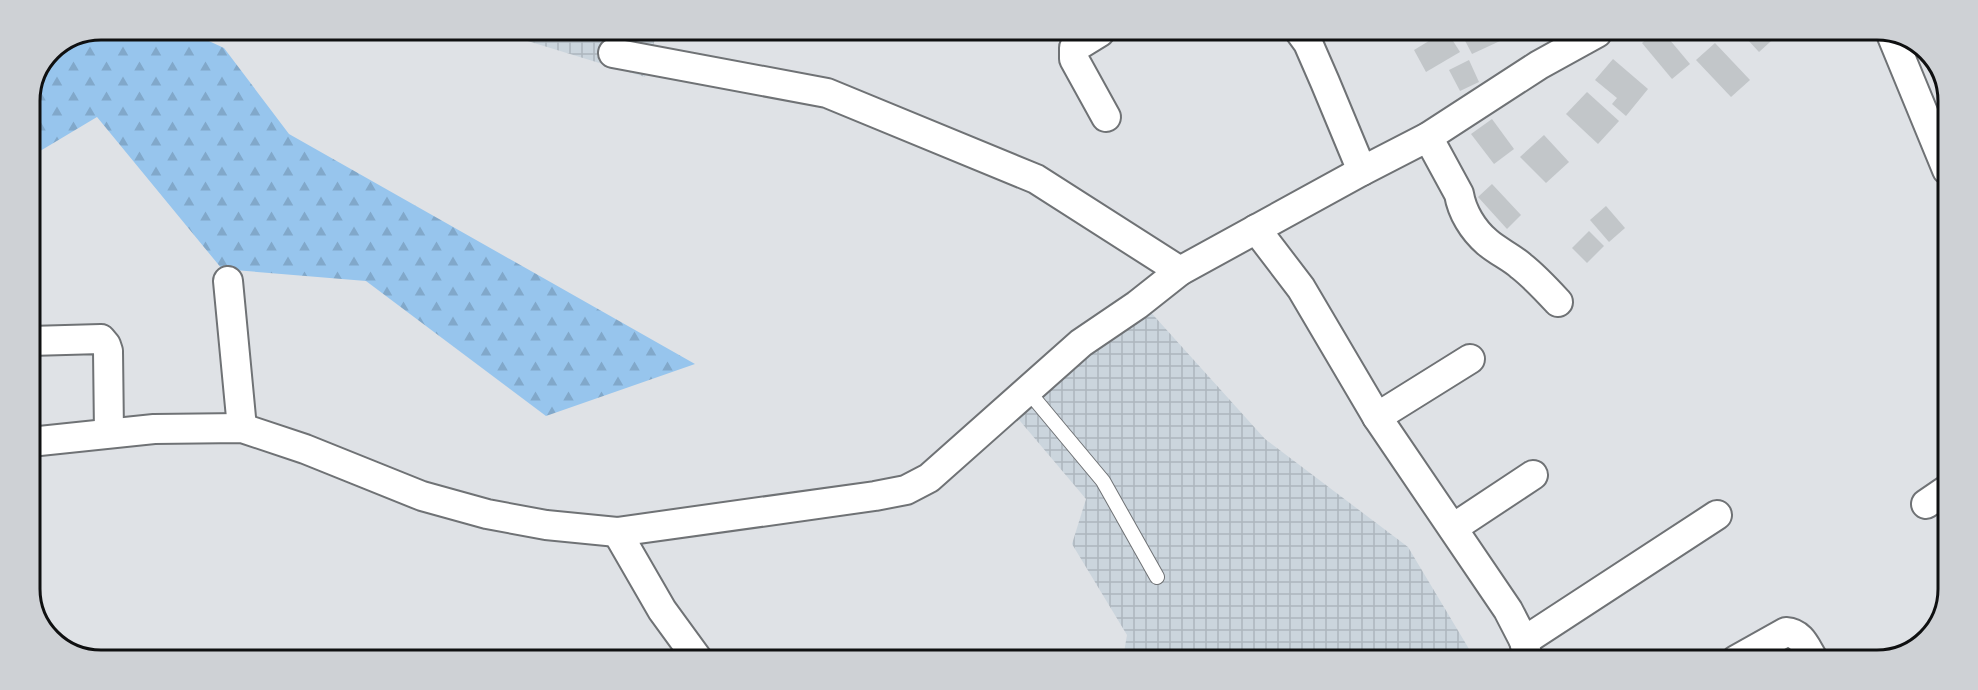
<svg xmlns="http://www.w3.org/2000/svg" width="1978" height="690" viewBox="0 0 1978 690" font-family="Rubik,sans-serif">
<defs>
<pattern id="industrial-grid" width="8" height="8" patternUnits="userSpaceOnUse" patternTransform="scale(1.5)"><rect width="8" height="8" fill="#cbd5dd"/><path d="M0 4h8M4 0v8" fill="none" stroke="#adb6bd"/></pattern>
<pattern id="forest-firs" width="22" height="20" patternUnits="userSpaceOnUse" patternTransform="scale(1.5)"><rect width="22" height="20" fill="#97c5ed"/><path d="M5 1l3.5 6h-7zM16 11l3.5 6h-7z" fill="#81a8ca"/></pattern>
</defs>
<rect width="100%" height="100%" fill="#dfe2e6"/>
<g fill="url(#industrial-grid)">
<polygon points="495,31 657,31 645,77"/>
<polygon points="1137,297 1265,439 1408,547 1475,659 1123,658 1127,635 1072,544 1086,499 1015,415"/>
</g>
<polygon fill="url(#forest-firs)" points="101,30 185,30 224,48 289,134 695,364 546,416 366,281 222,269 97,117 30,157 30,97 51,51"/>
<g fill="#c2c6c9">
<polygon points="1442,33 1448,33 1460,52 1426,72 1414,50"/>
<polygon points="1461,33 1496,33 1500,41 1472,54"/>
<polygon points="1654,33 1664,33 1690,64 1672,79 1642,43"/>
<polygon points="1753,33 1780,33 1759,52 1747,39"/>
<polygon points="1715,43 1750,80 1731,97 1696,60"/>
<polygon points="1613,59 1648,89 1626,116 1612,104 1617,98 1595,80"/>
<polygon points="1469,60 1479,82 1460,91 1449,70"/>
<polygon points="1587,92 1619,121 1598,144 1566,114"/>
<polygon points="1492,119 1514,149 1494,164 1471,134"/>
<polygon points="1544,135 1569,162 1546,183 1520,157"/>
<polygon points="1492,184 1521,215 1507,229 1478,197"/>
<polygon points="1606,206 1625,228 1609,242 1590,220"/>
<polygon points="1589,231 1604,246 1587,263 1572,248"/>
</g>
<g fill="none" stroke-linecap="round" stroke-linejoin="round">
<defs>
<polyline id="lane" points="1028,391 1103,481 1157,577"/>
<g id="street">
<polyline points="1100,32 1074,48 1074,59 1106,117"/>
<polyline points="1300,32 1308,43 1325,82 1362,171"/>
<polyline points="1891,34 1947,170"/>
<polyline points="613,53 827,93 1036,179 1180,271"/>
<path d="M1428 137 1459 194C1462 212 1473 230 1487 242 1497 251 1511 257 1521 266 1535 277 1546 289 1558 302"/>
<polyline points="1256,229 1301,288 1377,417 1508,610 1524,641 1528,659"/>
<polyline points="228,281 242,428"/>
<polyline points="30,341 101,339 106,345 108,351 109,433"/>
<polyline points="1377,417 1470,359"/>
<polyline points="30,442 154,429 242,428 305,449 422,496 487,514 546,525 617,532 875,496 906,490 929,478 1081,343 1137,305 1180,271 1362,171 1428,137 1539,65 1597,33"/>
<polyline points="1926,504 1945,491"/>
<polyline points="1453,528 1533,475"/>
<polyline points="617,532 662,610 697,658"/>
<polyline points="1524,641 1717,515"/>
<path d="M1736 660 1786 632C1802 633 1806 648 1814 660"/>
</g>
</defs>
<use href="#lane" stroke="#6f7275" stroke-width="16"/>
<use href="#street" stroke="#6f7275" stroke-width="32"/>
<use href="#lane" stroke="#fff" stroke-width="14"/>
<use href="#street" stroke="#fff" stroke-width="28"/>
</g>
<path d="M0 0H1978V690H0ZM101 40H1877A61 61 0 0 1 1938 101V589A61 61 0 0 1 1877 650H101A61 61 0 0 1 40 589V101A61 61 0 0 1 101 40Z" fill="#ced1d5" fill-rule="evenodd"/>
<path fill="none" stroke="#0f1011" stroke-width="3" d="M101 40H1877A61 61 0 0 1 1938 101V589A61 61 0 0 1 1877 650H101A61 61 0 0 1 40 589V101A61 61 0 0 1 101 40Z"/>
</svg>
